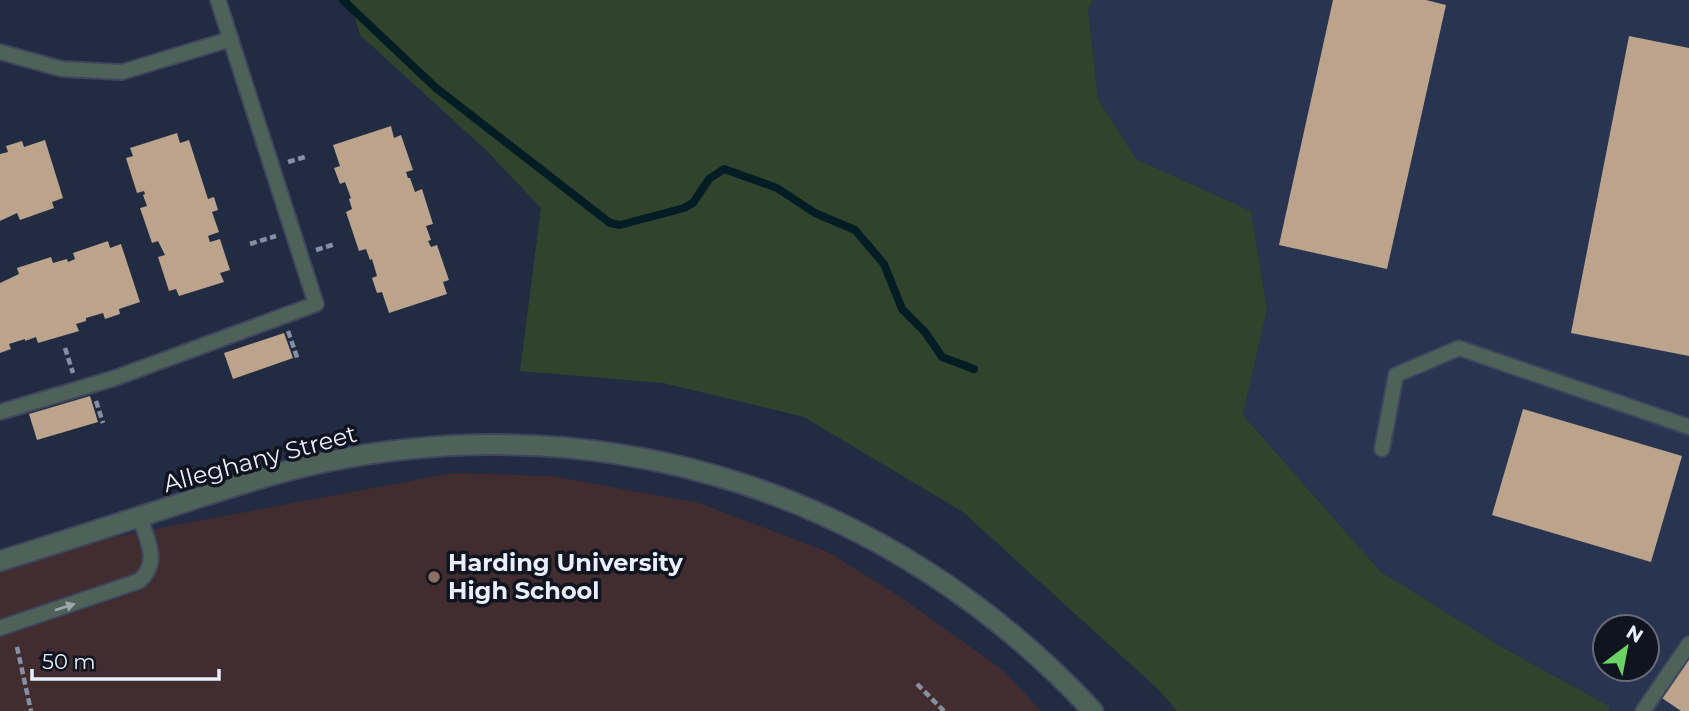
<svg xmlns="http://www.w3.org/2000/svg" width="1689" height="711" viewBox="0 0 1689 711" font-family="Montserrat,sans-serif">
<rect width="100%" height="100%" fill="#212b42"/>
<path fill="#283450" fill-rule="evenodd" d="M1093 0H1689V711H1609V706L1500 646 1380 571 1243 415 1267 309 1251 211 1136 159 1098 99 1088 10ZM1605 627H1647V669H1605Z"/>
<polygon fill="#412d2f" points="453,473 552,476 699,503 828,552 899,596 1004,671 1041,711 0,711 0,558"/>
<polygon fill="#30442d" points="350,0 1093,0 1088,10 1098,99 1136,159 1251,211 1267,309 1243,415 1380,571 1500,646 1609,706 1609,711 1177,711 1159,690 963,512 804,417 663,383 520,371 541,208 486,150 360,35"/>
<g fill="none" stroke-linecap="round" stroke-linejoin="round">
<polyline stroke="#041d25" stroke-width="8" points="343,0 436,88 610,223 620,225 684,208 693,203 709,179 724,169 777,188 815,213 855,230 884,264 902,309 925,332 942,357 974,369"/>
</g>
<g fill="#bba48b">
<polygon points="1333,0 1426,0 1446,5 1387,269 1279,245"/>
<polygon points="1629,36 1689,48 1689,356 1571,333"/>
<polygon points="391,126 394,138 401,135 413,170 406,172 408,178 410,178 415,192 422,189 433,224 426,226 431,240 428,241 431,247 437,245 449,280 443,282 447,294 389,313 382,292 377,293 372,278 377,276 372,259 370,260 366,249 359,251 346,212 352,209 349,199 351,198 345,182 340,184 334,168 340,166 333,145"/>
<polygon points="177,133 180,143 189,140 208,199 214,197 218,210 212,212 219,232 208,236 210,242 220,239 230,270 220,273 224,282 179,296 176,289 169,291 158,257 165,255 158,241 152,243 140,208 147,206 143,195 145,194 144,191 137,193 126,158 133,156 130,148"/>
<polygon points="45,140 63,198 52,202 54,208 20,220 17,213 0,221 0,154 8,152 6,146 22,141 24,147"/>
<polygon points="108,241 110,248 121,244 140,302 119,309 120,314 105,319 103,313 86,318 86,321 76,324 79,331 38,343 36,337 25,341 25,339 9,344 11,349 0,353 0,283 19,274 17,268 51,257 53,263 67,259 68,262 75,259 73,253"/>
<polygon points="284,333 293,358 233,379 224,353"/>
<polygon points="90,396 98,422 37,440 29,414"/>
<polygon points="1523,409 1682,456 1651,562 1492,515"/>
<polygon points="1689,653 1689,711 1681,711 1659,696"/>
</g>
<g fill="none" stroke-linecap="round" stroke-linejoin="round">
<defs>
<g id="service">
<polyline points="0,52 62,69 122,72 231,39"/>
<polyline points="0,412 115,378 316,304 218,0"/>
<polyline points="1382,449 1396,375 1459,348 1689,427"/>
<path d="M0 628 139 581C161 562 147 541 140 517"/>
<polyline points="1643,711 1689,644"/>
</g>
<path id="tertiary" d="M0 561C61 542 121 523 182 503 229 488 276 472 325 462 613 403 893 496 1093 711"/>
</defs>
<use href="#service" stroke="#3d465c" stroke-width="18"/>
<use href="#tertiary" stroke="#3d465c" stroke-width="23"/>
<g stroke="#878fa2" stroke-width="4.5" stroke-dasharray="7 3.5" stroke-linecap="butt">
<polyline points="288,162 308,156"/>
<polyline points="250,244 276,236"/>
<polyline points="316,250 335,244"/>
<polyline points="288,331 298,360"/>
<polyline points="65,348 73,373"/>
<polyline points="96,401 103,423"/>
<polyline points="17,647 31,711"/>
<polyline points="917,684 944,711"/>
</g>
<use href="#service" stroke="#4f6259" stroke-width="14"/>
<use href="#tertiary" stroke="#4f6259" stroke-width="19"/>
</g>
<defs><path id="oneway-solid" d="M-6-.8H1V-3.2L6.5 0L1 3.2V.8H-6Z" transform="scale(1.75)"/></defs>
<use fill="#9ca8ac" href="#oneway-solid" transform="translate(65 607) rotate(-18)"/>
<circle fill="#8d6e63" stroke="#0f141e" stroke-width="2.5" cx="434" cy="577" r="7"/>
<g text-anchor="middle" stroke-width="7" stroke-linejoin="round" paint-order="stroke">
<g font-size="24" fill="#e8effe" stroke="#0f141e">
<text transform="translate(260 459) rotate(-15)" y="8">Alleghany Street</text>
</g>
<g font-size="24" font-weight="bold" fill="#e8effe" stroke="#0f141e" text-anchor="start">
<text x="448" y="571">Harding University<tspan x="448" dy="28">High School</tspan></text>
</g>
</g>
<g transform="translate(1626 648) rotate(32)"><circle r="33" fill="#0f141e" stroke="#666c78" stroke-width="2"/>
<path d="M0-5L12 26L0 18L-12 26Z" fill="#6bd363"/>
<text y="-10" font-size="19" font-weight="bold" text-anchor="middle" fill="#e8effe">N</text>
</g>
<path d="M32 669v10h187v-10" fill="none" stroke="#e8effe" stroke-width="3.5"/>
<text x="42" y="669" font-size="21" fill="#e8effe" stroke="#0f141e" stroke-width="5" paint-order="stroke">50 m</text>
</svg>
